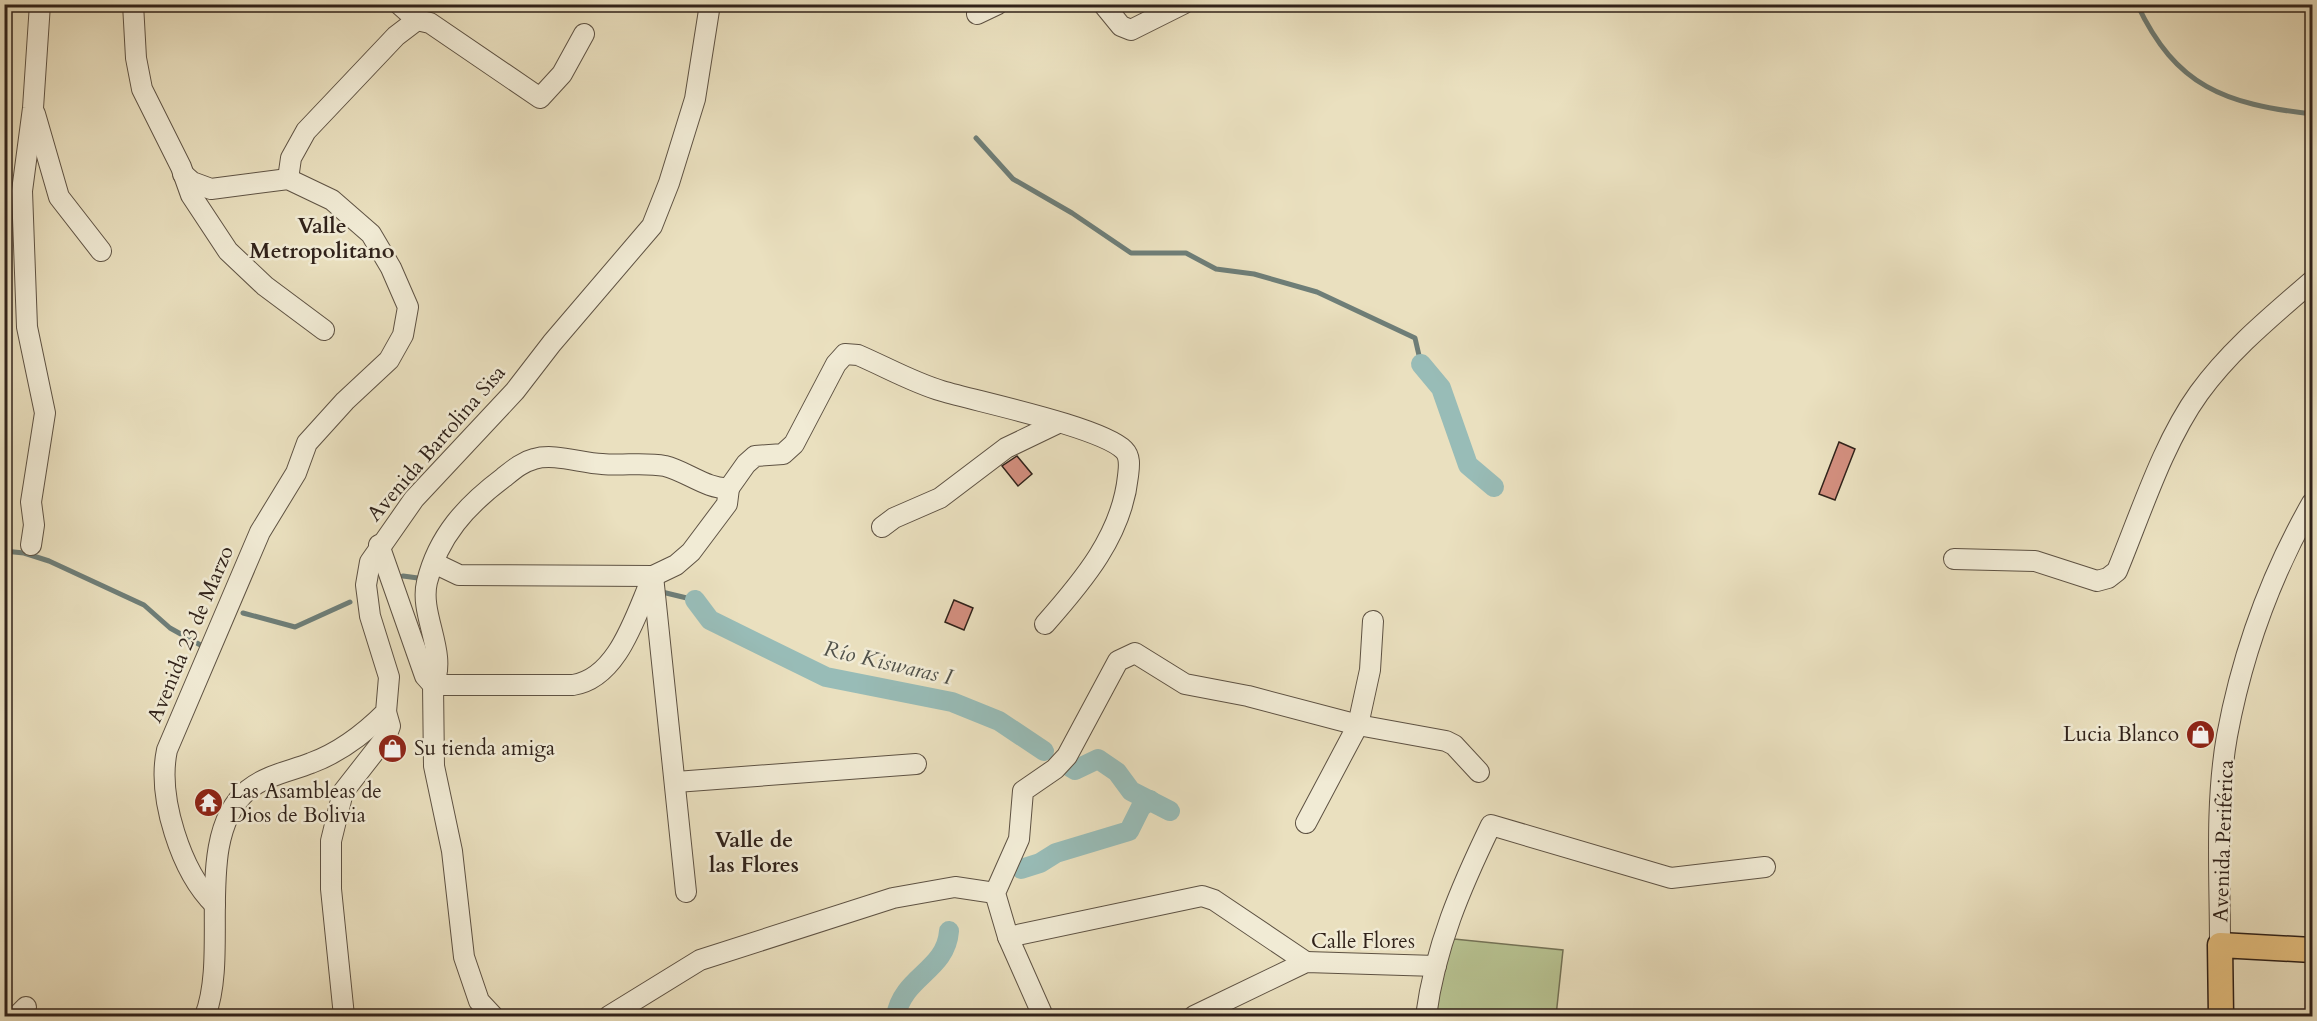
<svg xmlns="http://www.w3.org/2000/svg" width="2317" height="1021" viewBox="0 0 2317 1021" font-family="Cardo,serif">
<rect width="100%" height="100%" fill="#eae0bf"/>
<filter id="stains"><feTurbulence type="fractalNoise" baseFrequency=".00333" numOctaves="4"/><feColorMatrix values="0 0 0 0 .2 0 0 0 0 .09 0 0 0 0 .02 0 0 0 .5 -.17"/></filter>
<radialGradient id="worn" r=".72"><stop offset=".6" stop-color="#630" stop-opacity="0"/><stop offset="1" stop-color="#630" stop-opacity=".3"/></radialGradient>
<polygon fill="#b7c291" stroke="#747256" stroke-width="1.5" points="1444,938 1563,950 1556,1016 1436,1016"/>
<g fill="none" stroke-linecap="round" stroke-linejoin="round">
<g stroke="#6e7e78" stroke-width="5">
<path d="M2137 4C2176 87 2225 104 2312 114"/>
<polyline points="976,138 1013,179 1072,213 1131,253 1186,253 1216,269 1254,274 1317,292 1415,338 1421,364"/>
<polyline points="4,551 24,553 49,561 144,605 170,628 204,647"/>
<polyline points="403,576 418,578"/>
<polyline points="662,592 695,600"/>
<polyline points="243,613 295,627 350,602"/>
</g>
<g stroke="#98bcb7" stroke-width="20">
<polyline points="1421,364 1441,388 1468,465 1494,487"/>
<polyline points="695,600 710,620 826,677 952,702 999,721 1044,751"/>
<polyline points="1070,767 1075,770 1098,759 1117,772 1131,791 1170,811"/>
<polyline points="1021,869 1040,863 1056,853 1129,831 1141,807 1150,800"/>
<path d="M896 1016C903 976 946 971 949 931"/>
</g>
</g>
<g fill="#d38f7f" stroke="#30221a" stroke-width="1.5">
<polygon points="1839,442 1855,449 1835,500 1819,494"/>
<polygon points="1017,456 1032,474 1018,486 1002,466"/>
<polygon points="954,600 973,608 964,630 945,622"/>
</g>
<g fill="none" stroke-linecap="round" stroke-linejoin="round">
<defs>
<g id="minor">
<polyline points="133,4 136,58 142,89 181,167 191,195 228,251 265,286 324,330"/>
<polyline points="399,4 417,20 430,23 540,98 562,74 584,34"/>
<polyline points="1103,4 1121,26 1131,30 1183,4"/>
<polyline points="977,14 998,4"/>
<polyline points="35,114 59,197 101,251"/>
<path d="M183 174 192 182 211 189 288 179 332 200 371 234 391 268 408 307 403 335 389 360 345 401 307 443 296 473 260 532 167 750C157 797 181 872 215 905"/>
<polyline points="288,179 291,158 306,131 396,36 417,20"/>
<polyline points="882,527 894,518 940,498 1006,448 1058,423"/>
<polyline points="31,545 34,525 31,502 45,413 27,327 22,191 33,108 40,4"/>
<polyline points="379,545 425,676 433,685 434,766 452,851 464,957 479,1001 493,1016"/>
<path d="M1954 559 2035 561 2097 581 2108 578 2117 571C2141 513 2163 443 2199 393 2231 349 2272 316 2312 281"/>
<polyline points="434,563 459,575 653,576 676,565 691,552 727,504 729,488"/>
<polyline points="653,576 686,892"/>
<path d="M433 685C448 653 419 615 427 582 438 536 467 505 503 478 513 470 522 462 534 459 554 453 581 463 602 464 623 466 644 462 665 466 686 471 708 490 729 488L746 464 755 456 783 454 794 444 836 364 845 354 858 355C886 367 914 383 942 391 979 402 1101 427 1124 450 1131 457 1129 467 1128 476 1122 535 1083 581 1045 624"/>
<path d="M433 685H573C619 678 636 613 653 576"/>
<polyline points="676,782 916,764"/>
<polyline points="1306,823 1358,725 1370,670 1373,621"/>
<polyline points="1008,937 1202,896 1214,900 1306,962"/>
<path d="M2220 945C2220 877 2215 804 2227 736 2242 655 2271 575 2312 503"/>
<polyline points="17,1016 26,1007"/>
<path d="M205 1016C230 952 192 837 248 790 266 775 291 771 311 763 341 752 364 734 386 712L389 677 370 616 366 585 370 562 414 499 515 391 552 343 652 226 669 183 695 99 710 4"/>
<polyline points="344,1016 331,889 331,841 343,792 386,737 390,726 386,712"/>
<polyline points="609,1016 700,960 893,898 955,887 995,893"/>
<polyline points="1043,1016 1008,937 995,893 1019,839 1023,791 1055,769 1067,756 1118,661 1135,653 1185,684 1248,696 1358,725 1446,741 1454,745 1479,772"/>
<polyline points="1194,1016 1306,962 1436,966"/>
<path d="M1426 1016C1435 947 1461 887 1491 825L1671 878 1765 867"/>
</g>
<polyline id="major" points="2221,1016 2220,945 2312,950"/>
</defs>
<use href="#minor" stroke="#5e5243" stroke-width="22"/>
<use href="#major" stroke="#30221a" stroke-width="27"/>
<use href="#minor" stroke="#f1ebd5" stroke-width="20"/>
<use href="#major" stroke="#e5c080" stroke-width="24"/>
</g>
<defs>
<symbol id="shop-disc" viewBox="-11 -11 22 22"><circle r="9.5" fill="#8f2418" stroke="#f1ebd5"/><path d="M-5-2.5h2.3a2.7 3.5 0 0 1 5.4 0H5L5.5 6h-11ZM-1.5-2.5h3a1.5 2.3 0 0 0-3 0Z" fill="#fff"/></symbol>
<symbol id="temple-disc" viewBox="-11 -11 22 22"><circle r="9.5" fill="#8f2418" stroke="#f1ebd5"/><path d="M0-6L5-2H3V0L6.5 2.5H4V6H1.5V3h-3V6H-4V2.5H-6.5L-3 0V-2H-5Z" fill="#fff"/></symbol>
</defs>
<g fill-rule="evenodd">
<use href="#shop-disc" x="2184" y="718" width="33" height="33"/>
<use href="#shop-disc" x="376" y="732" width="33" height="33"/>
<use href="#temple-disc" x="192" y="786" width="33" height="33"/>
</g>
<g text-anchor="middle" stroke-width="5" stroke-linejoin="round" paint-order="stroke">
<g font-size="21" fill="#30221a" stroke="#f1ebd5">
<text transform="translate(436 443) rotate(-49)" y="7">Avenida Bartolina Sisa</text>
<text transform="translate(190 634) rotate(-67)" y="7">Avenida 23 de Marzo</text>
<text transform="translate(2223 841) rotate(-88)" y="7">Avenida Periférica</text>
<text x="1363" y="948">Calle Flores</text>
</g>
<g font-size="21" fill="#30221a" stroke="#f1ebd5" text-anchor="start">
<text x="2179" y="741" text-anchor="end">Lucia Blanco</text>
<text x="414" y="755">Su tienda amiga</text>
<text x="230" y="798">Las Asambleas de<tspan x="230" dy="24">Dios de Bolivia</tspan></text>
</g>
<g font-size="22" font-weight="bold" fill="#30221a" stroke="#f1ebd5">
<text x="322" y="233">Valle<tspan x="322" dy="25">Metropolitano</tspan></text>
<text x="754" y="847">Valle de<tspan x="754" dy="25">las Flores</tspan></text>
</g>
<g font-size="22" font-style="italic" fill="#4f5049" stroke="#f1ebd5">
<text transform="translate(888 662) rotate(13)" y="8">Río Kiswaras I</text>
</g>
</g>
<rect width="2317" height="1021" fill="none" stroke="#eae0bf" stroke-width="24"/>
<rect x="6" y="6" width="2305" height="1009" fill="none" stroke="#30221a" stroke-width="3"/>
<rect x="12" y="12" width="2293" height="997" fill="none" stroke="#30221a" stroke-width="1.5"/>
<rect width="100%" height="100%" filter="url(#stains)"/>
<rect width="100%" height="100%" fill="url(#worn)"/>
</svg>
